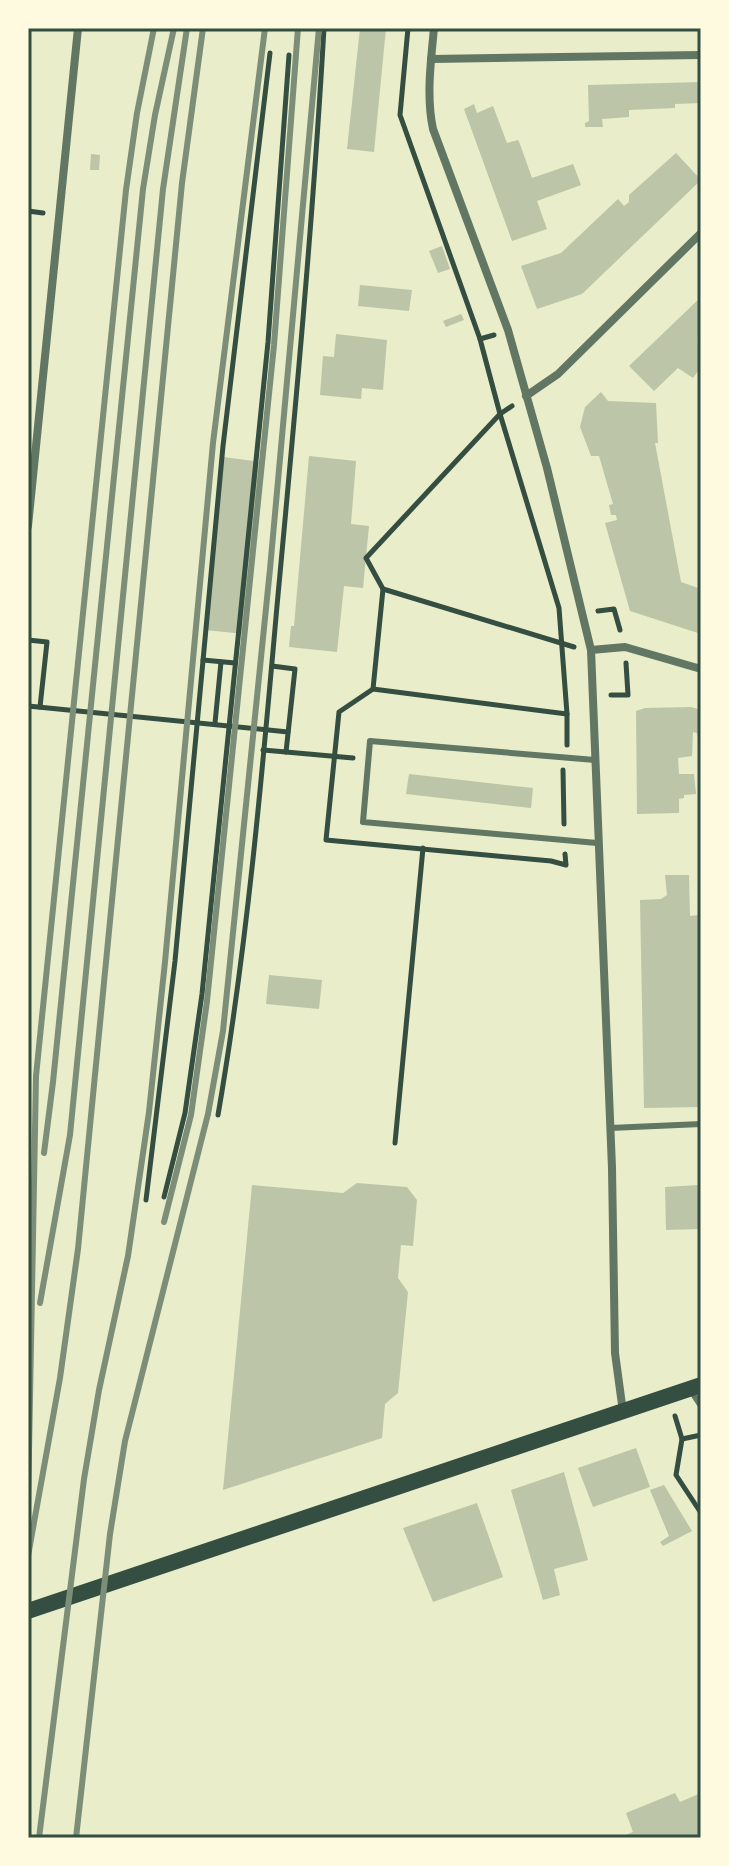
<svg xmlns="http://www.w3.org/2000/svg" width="729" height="1866" viewBox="0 0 729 1866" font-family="Poppins,sans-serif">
<rect width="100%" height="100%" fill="#e9edc9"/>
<g fill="#bcc5a7">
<polygon points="360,28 386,28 374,152 347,149"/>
<polygon points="701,82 701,103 675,104 675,108 629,110 629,117 602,119 603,127 585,127 585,123 589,121 588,85"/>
<polygon points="474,104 477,113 493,106 507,143 518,140 520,144 532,178 573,164 581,185 537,201 547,229 512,241 464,109"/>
<polygon points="676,153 701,180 582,294 537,309 521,266 561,253 618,199 624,206 629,202 629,195"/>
<polygon points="91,154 100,155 99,170 90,170"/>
<polygon points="442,246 450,269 438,273 429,251"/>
<polygon points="360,285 412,290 409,311 358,306"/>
<polygon points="701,297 701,338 697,342 701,344 701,367 693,378 678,368 654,391 629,366"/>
<polygon points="461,314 464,320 446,327 443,321"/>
<polygon points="336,334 387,340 383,390 362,388 361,399 320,395 323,356 334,357"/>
<polygon points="601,392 608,401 656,403 658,443 655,443 681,582 701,589 701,634 630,611 605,523 617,520 616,515 611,515 609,505 613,504 599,456 591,456 580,427 585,407"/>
<polygon points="309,456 356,461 351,524 369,526 363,588 344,586 337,652 289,647 291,626 294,626"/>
<polygon points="223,457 261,462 244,634 205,630"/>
<polygon points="691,707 701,710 701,752 697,733 693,732 692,756 678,758 679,774 694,774 696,794 684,795 684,798 679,799 679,813 637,814 636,711 645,708"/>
<polygon points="409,774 533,788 531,808 406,794"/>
<polygon points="665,875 689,875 690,916 699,915 701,927 701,1107 644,1108 640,900 661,899 667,895"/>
<polygon points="269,975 322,980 319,1009 266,1004"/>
<polygon points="357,1183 407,1187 417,1200 413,1246 401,1245 398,1278 408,1292 398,1393 385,1404 382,1438 223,1490 252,1185 343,1193"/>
<polygon points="699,1185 701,1229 666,1230 665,1187"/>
<polygon points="636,1448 650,1487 593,1507 578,1468"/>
<polygon points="564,1472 588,1560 554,1569 560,1595 543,1600 511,1490"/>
<polygon points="664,1485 692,1531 663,1546 660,1542 669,1536 650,1490"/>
<polygon points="477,1503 503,1577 433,1602 403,1528"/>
<polygon points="675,1793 680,1802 701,1793 701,1838 618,1838 633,1832 626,1813"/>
</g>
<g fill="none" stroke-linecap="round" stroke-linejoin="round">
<g stroke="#344e41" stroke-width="5">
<polyline points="408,28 400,115 480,339"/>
<polyline points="28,211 43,213"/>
<polyline points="494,335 480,339 500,414 559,608 567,714 373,689 339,712 326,840 551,861 566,865 565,854"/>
<polyline points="512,406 500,414 366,558 383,589 574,647"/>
<polyline points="598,611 614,609 620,630"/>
<polyline points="28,640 47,642 40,707"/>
<polyline points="203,660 235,663"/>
<polyline points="373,689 383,589"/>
<polyline points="611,695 628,695 626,663"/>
<polyline points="28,706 288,732"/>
<polyline points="567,714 567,745"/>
<polyline points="215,723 221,662"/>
<polyline points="263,750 286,752 295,669 272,666"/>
<polyline points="286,752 353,758"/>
<polyline points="563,770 564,824"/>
<path d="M218 1115C247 947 262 776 277 606 295 413 313 221 324 28"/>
<polyline points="395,1143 423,848"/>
<polyline points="164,1197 185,1113 202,994 268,342 289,55"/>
<polyline points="146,1200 175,961 223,446 270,53"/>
<polyline points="675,1416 682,1439 676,1475 701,1513"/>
<polyline points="682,1439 701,1435"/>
</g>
<g stroke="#617663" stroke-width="6">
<polyline points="595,760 370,741 363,822 597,843"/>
<polyline points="610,1128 701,1124"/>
<polyline points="690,1389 701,1406"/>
</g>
<g stroke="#617663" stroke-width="8">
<path d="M434 28C431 61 426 96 433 129L508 330 547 468 591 650 612 1168 615 1353 623 1412"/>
<polyline points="431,59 701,55"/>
<polyline points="526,396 558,374 701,233"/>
<polyline points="28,526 78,28"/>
<polyline points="591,650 625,647 701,669"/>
</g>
<polyline stroke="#344e41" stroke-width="16" points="28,1611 701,1385"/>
<g stroke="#7c8e77" stroke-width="6">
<polyline points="44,1153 53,1082 143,189 155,115 174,28"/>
<polyline points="164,1222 191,1115 207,1001 274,345 298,28"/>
<polyline points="40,1303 70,1135 163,189 187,28"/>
<polyline points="28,1505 36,1076 126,190 137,113 154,28"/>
<polyline points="28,1556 60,1378 78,1249 182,183 203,28"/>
<polyline points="39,1838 84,1479 99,1390 128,1256 149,1112 165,962 213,443 265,28"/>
<polyline points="76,1838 110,1534 125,1441 208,1114 223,1031 270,569 319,28"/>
</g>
</g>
<rect width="729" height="1866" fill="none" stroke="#fefae0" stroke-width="60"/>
<rect x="30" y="30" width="669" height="1806" fill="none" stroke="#344e41" stroke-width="3"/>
</svg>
